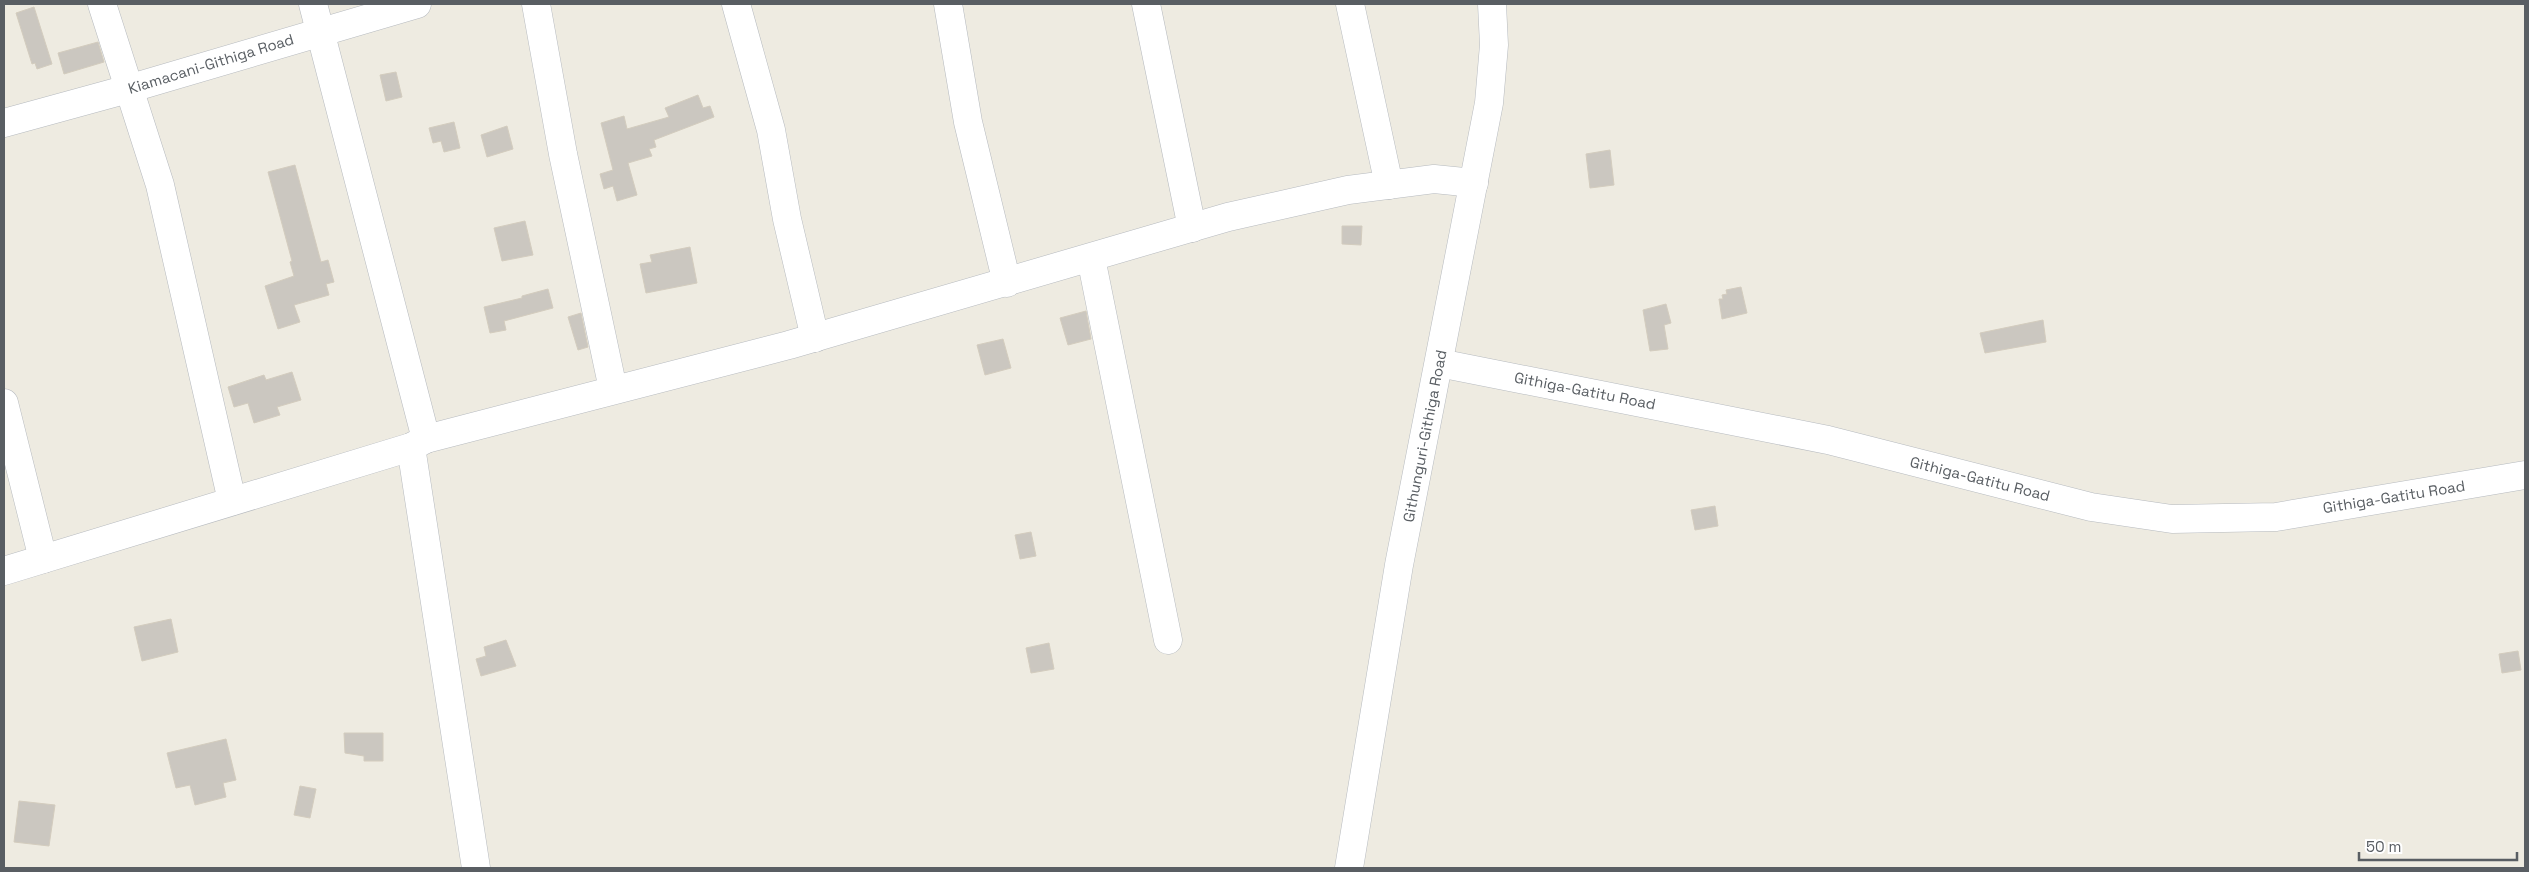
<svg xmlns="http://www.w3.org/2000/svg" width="2529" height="872" viewBox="0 0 2529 872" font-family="'Space Grotesk',sans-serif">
<rect width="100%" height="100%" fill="#eeebe1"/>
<g fill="#cbc7c0" stroke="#d3ccbe">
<polygon points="34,7 52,64 37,69 35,63 32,64 16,13"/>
<polygon points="98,42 104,62 64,74 58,53"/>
<polygon points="396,72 402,97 386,101 380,75"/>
<polygon points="698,95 703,108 710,106 714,117 654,140 656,147 649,149 652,156 628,163 637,195 617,201 613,186 604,189 600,174 613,170 601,123 624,116 627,129 669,117 665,108"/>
<polygon points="454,122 460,148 444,152 441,141 433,143 429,128"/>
<polygon points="507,126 513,149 487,157 481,135"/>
<polygon points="1610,150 1614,185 1590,188 1586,154"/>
<polygon points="295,165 321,262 328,260 334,282 326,284 329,295 294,305 300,322 278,329 265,286 294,276 290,262 292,261 268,172"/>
<polygon points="525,221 533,255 502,261 494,228"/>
<polygon points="1342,226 1362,226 1361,245 1342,244"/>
<polygon points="690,247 697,283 646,293 640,264 652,262 650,255"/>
<polygon points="1741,287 1747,313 1722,319 1719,299 1723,299 1722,295 1727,294 1726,290"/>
<polygon points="548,289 553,308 504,321 506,330 490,333 484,307 522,298 522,296"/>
<polygon points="1666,304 1671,323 1664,325 1668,349 1650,351 1643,310"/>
<polygon points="1086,311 1091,339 1068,345 1060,318"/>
<polygon points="581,313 588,347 578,350 568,317"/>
<polygon points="2043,320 2046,342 1985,353 1980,333"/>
<polygon points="1003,339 1011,368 985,375 977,345"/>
<polygon points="292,372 301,400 277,407 280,415 254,423 248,403 234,407 228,387 264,375 266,380"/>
<polygon points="1715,506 1718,526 1695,530 1691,510"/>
<polygon points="1031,532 1036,556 1020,559 1015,535"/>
<polygon points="171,619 178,652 142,661 134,627"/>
<polygon points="506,640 516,666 481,676 476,659 486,656 484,647"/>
<polygon points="1049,643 1054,669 1031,673 1026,648"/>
<polygon points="2518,651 2521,670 2502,673 2499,654"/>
<polygon points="344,733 383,733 383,761 364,761 364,756 345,753"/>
<polygon points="226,739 236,780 223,783 226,797 195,805 190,785 176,788 167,753"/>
<polygon points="300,786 316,789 310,818 294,815"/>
<polygon points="19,801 55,805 49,846 14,842"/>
</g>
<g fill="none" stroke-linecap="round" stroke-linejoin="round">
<defs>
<g id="minor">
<polyline points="102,4 160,185 232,501"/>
<polyline points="313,4 426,439"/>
<polyline points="536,4 563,154 613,389"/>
<polyline points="736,4 771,130 787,219 815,338"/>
<polyline points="948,4 968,122 1007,283"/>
<polyline points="1146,4 1192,228"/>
<polyline points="1350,4 1389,185"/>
<polyline points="4,123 128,89 417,4"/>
<polyline points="1091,258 1168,640"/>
<polyline points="1439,363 1828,440 2091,507 2172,519 2276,517 2525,475"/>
<polyline points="4,403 43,559"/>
<polyline points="411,447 476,868"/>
<polyline points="4,571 411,447 426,439 789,345 1228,217 1348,190 1434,179 1474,183"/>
<polyline points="1349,868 1399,565 1489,103 1494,45 1492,4"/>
</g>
</defs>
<use href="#minor" stroke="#b6babf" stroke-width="29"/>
<use href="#minor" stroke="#fff" stroke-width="28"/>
</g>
<g text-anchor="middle" stroke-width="5" stroke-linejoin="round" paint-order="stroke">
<g font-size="15" fill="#595e63" stroke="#fff">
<text transform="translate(211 64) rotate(-17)" y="5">Kiamacani-Githiga Road</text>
<text transform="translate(1585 391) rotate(11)" y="5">Githiga-Gatitu Road</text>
<text transform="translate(1425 436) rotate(-79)" y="5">Githunguri-Githiga Road</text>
<text transform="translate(1980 479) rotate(14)" y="5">Githiga-Gatitu Road</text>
<text transform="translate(2394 497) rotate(-9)" y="5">Githiga-Gatitu Road</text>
</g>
</g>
<rect width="2529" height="872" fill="none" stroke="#595e63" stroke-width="10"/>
<path d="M2359 852v8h158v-8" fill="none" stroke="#595e63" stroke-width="2.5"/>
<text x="2366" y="852" font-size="15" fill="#595e63" stroke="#ffffff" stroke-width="4" paint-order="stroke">50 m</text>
</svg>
